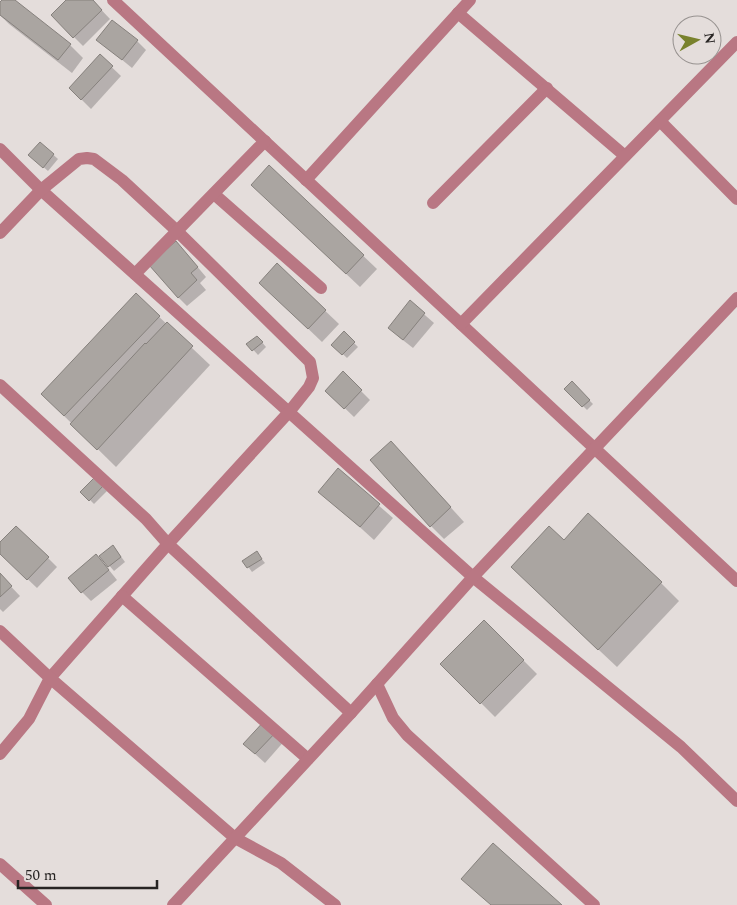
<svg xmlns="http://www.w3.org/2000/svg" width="737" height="905" viewBox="0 0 737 905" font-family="Spectral,serif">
<rect width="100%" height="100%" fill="#e4dddb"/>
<g fill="#0003">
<polygon points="3,0 13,0 70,45 83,58 72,73 9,24 0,15 0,4"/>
<polygon points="68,0 92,0 110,19 83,46 52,15"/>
<polygon points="98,40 137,41 146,50 132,68"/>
<polygon points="100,56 121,76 91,109 70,88"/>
<polygon points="40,143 58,159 48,171 34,159"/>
<polygon points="270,167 377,269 360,287 266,198"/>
<polygon points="185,252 206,277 200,283 206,290 187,306 178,297"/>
<polygon points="277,265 339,324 322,342 274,296"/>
<polygon points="136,295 210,365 116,467 56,408"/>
<polygon points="410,302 434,323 413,348 399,337"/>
<polygon points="344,333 358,347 347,358 333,345"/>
<polygon points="261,341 266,347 258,355 248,344"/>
<polygon points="343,373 370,400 354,417 327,391"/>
<polygon points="572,383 593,404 587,410 566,389"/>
<polygon points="404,456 464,522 444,539 431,526"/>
<polygon points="338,470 393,518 374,540 320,491"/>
<polygon points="94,479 107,491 94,504 82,492"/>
<polygon points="564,541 661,583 679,601 617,667 530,585"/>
<polygon points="0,544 48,558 57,567 37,588 0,553"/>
<polygon points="117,551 125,562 114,571 101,556"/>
<polygon points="257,553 265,563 252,572 244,561"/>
<polygon points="105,565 117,580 91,601 82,592"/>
<polygon points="0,575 20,596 3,612 0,609"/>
<polygon points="484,621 537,674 495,717 442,664"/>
<polygon points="267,720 287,738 265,763 254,753"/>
</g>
<g fill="#aaa5a1" stroke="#86817d">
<polygon points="2,0 15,0 71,44 58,60 0,15 0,2"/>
<polygon points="66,0 93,0 102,10 73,38 51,15"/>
<polygon points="112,20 138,40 122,60 96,40"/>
<polygon points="100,54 113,66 81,100 69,88"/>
<polygon points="40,142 54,154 43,168 28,155"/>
<polygon points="269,165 364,255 346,274 251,185"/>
<polygon points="176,241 198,267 191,273 197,280 178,298 149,265"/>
<polygon points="277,263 326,310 308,329 259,283"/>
<polygon points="136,293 160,316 64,416 41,394"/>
<polygon points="410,300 425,313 403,340 388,328"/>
<polygon points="167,322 193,346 97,450 70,424 145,343 146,344"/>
<polygon points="344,331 355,342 342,355 331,345"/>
<polygon points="257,336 263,342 252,351 246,344"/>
<polygon points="343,371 362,390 344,409 325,391"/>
<polygon points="572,381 590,400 582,407 564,389"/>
<polygon points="391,441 451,507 430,527 370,460"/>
<polygon points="338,468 380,504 360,527 318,492"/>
<polygon points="94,478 103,486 89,501 80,492"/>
<polygon points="588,513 662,582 598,650 511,567 549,526 564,540"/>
<polygon points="16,526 49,557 27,580 0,554 0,542"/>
<polygon points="113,545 121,557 108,567 99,556"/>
<polygon points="257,551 262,559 247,568 242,561"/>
<polygon points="96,554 109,570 81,593 68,578"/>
<polygon points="0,573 12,586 0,597"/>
<polygon points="484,620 524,660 480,704 440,664"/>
<polygon points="267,718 279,729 255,754 243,744"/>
<polygon points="493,843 562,905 491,905 461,879"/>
</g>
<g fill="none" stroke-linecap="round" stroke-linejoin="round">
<g stroke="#b97783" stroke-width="12">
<polyline points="113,0 737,581"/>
<polyline points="458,13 625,156"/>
<polyline points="660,121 737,199"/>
<polyline points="0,149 41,190 473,577 681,747 737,801"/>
<polyline points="306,180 470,0"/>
<polyline points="214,194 321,288"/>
<polyline points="433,203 547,88"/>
<polyline points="0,233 41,190 79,159 87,158 94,159 122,180 177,231 310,362 313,378 309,387 289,412 168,544 351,713"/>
<polyline points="135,274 265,141"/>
<polyline points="461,324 737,42"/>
<polyline points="0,385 146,519 168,544 50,678 29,719 0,754"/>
<polyline points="122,596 308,759"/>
<polyline points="0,631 50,678 235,838 281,863 335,905"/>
<polyline points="377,684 393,718 407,735 594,905"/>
<polyline points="0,864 46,905"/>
<polyline points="173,905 351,713 473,577 737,298"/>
</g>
</g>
<g transform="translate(697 40) rotate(82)"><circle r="24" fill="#e4dddb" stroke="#989391"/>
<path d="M0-4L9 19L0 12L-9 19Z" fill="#79822d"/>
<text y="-8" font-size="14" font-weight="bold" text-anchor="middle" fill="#272423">N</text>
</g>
<path d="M18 880v8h139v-8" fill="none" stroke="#272423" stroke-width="2.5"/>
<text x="25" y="880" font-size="15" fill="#272423" stroke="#e4dddb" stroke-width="4" paint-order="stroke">50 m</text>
</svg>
